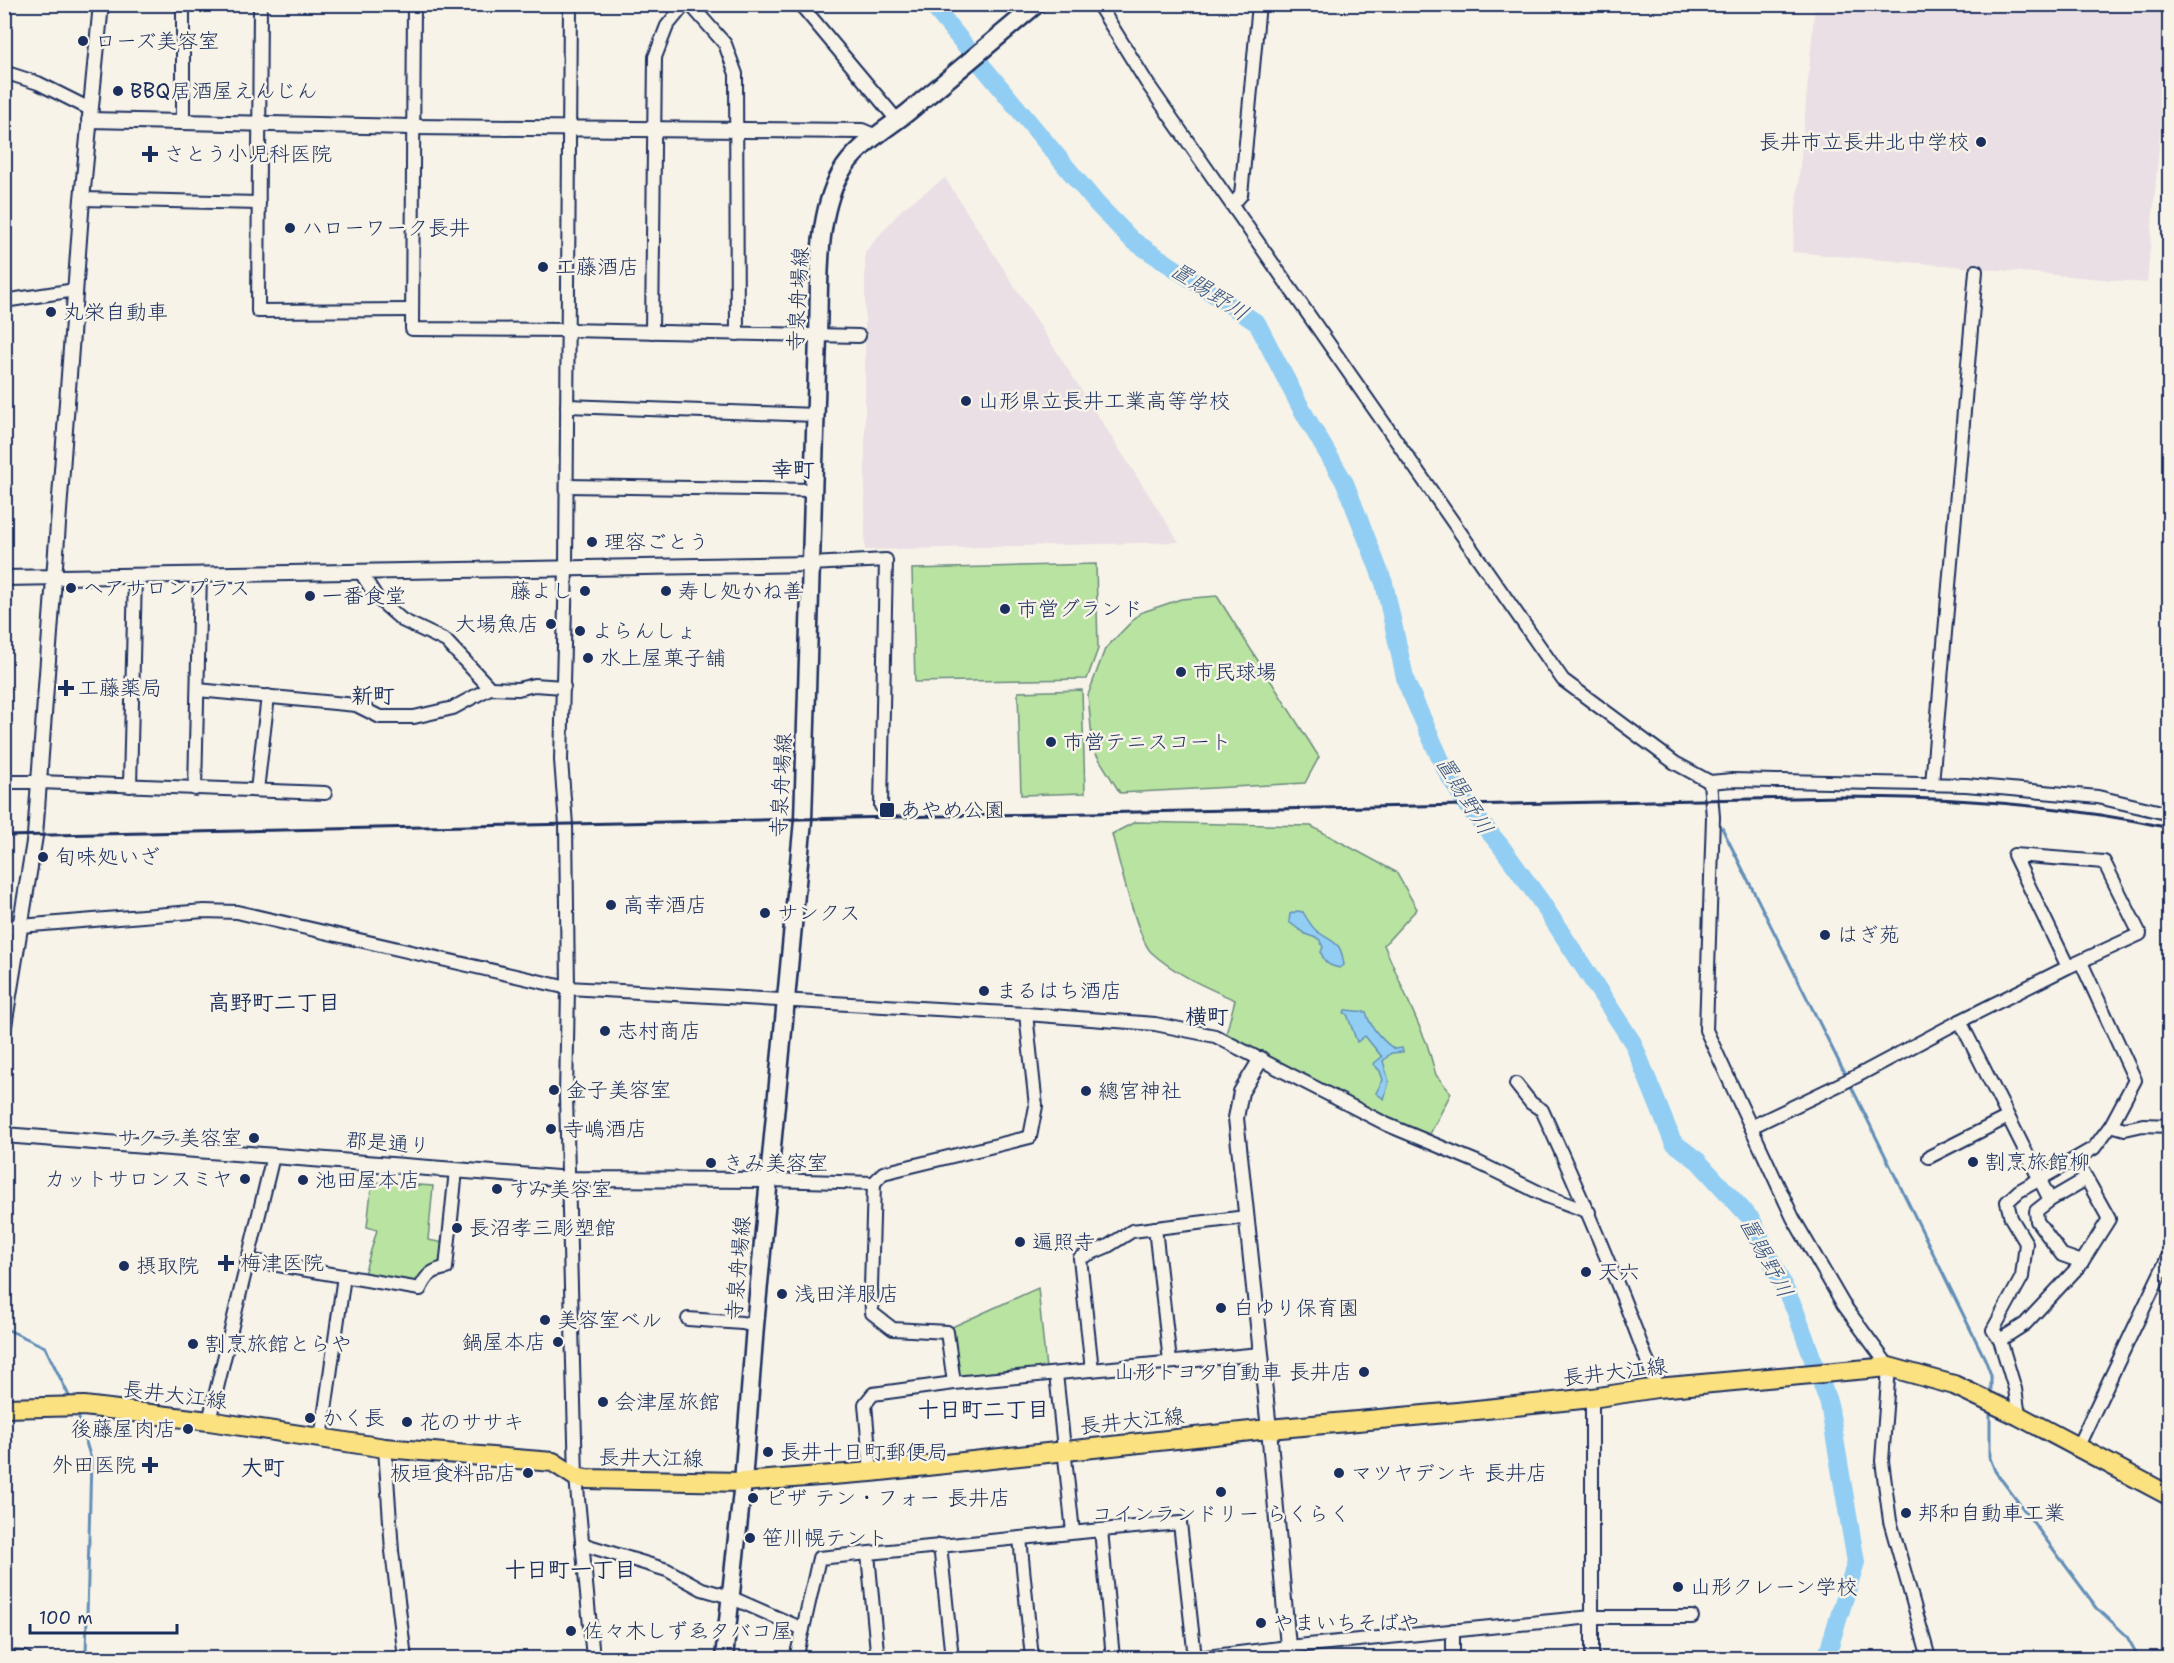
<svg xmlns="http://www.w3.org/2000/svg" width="2174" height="1663" viewBox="0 0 2174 1663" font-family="'Shantell Sans','Klee One',sans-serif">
<rect width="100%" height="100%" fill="#f7f3e8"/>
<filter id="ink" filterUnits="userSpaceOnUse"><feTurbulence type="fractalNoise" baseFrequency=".0167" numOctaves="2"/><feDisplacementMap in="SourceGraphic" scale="12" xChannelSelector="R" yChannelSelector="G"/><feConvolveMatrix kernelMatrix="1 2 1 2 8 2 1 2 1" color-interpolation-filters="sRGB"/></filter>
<g filter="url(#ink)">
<g fill="#eadfe5">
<polygon points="1815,5 2169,5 2169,33 2147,283 1792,252"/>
<polygon points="945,178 1179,542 865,550 865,252 902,209"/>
</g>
<g fill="#b9e3a0" stroke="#6a897f" stroke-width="1.5">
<polygon points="1096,564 1098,649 1087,679 915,682 912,569"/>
<polygon points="1217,596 1319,757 1305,783 1120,793 1093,749 1088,695 1105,649 1140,613 1181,599"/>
<polygon points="1082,690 1085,793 1021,795 1018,692"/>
<path d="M1135 822 1311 826 1396 872 1417 909 1384 945 1427 1044 1436 1075 1451 1093 1429 1136 1361 1105 1226 1034 1235 1000C1206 987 1175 974 1151 952 1137 938 1118 857 1112 834Z"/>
<polygon points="372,1182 433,1186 428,1240 445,1243 443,1259 428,1269 418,1283 364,1274 377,1230 367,1227"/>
<polygon points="1038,1288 1046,1369 959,1376 952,1327"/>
</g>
<g fill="#92cef3" stroke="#628eb7" stroke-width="1.5">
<path d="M1297 911 1303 912C1307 919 1312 928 1318 932 1335 944 1341 941 1344 965L1340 968C1329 966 1324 963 1321 952L1323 947 1319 939 1305 934 1289 922 1290 914Z"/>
<path d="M1345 1010 1366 1012C1370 1027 1382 1040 1394 1049L1402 1048 1403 1052 1391 1053 1383 1061 1389 1082 1384 1099 1376 1093 1383 1080 1380 1071 1373 1064 1382 1057 1365 1036 1357 1042 1347 1014 1344 1013Z"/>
</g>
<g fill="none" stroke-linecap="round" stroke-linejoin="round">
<g stroke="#628eb7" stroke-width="3">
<polyline points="1722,828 1846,1076"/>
<polyline points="1849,1082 1985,1359 1991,1375 1991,1397"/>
<polyline points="4,1328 45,1347 70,1398"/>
<polyline points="1990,1409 1990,1458 1995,1471 2097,1608 2126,1635 2139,1658"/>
<polyline points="78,1415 91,1459 86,1655"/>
</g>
<polyline stroke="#92cef3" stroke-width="18" points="931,4 1097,204 1132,240 1257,323 1302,410 1345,483 1384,583 1406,682 1444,767 1467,806 1500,845 1540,900 1633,1043 1673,1142 1698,1161 1752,1220 1795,1310 1829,1404 1856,1562 1826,1658"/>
<defs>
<g id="minor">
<polyline points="260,4 258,311 411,310"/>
<polyline points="414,4 412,329 567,330 859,336"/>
<polyline points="570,4 566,568 561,760 566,825 568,988 566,1096 576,1477 593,1658"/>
<polyline points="690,4 725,44 736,74 737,334"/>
<polyline points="800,4 897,120"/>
<polyline points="1098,4 1147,83 1563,680 1675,763 1710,782 1732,780 1966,785 2098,797 2170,814"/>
<polyline points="4,72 38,83 90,109"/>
<polyline points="183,123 183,4"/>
<polyline points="82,199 259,203"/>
<polyline points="1233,204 1241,195 1259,4"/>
<polyline points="4,301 75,290"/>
<polyline points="652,332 655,57 667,26 685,4"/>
<polyline points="567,406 815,415"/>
<polyline points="567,486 813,490"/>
<polyline points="811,564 886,560 881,806"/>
<polyline points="360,571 377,598 402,620 446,641 490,688"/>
<polyline points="198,690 356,705 380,717 414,717 453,708 490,688 518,689 534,685 564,687"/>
<polyline points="4,782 39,782 325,793"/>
<polyline points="1710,782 1713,817 1706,1030 1793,1218 1843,1304 1889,1367 1882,1461 1890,1521 1929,1658"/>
<polyline points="1932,784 1976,271"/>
<polyline points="130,786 135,575"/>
<polyline points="195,789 200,574"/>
<polyline points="257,790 268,696"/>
<polyline points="20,926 204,911 237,912 568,988 1026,1014 1155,1024 1215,1036 1388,1125 1477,1162 1546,1196 1589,1212"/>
<polyline points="1960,1021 2050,1200"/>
<path d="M1516 1084 1531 1103 1542 1110C1584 1202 1623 1292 1657 1388"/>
<polyline points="2111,1125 2125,1129 2143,1125 2170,1126"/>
<polyline points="1751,1127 1857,1076 1960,1021 2068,967 2140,934 2104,862 2014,855 2068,967"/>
<polyline points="1929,1157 2008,1117"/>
<polyline points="769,1180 874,1183"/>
<polyline points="1155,1228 1170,1362"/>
<path d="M247 1260 420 1289C426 1276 432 1270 446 1268L456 1170"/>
<polyline points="2082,1262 2062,1255 2037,1221 2036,1211 2050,1200 2086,1179"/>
<polyline points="688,1319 742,1323 755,1326"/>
<polyline points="2000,1340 1993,1330 2022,1277 2026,1243 2011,1218 2007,1202 2019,1191 2094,1148 2111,1125 2135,1080 2081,962"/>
<polyline points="1092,1370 1080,1258 1108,1246 1132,1231 1246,1217"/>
<polyline points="1056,1374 1073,1532"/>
<polyline points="954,1383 947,1332 893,1329 872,1313 871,1287 874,1183 883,1173 1030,1137 1036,1106 1026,1014"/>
<polyline points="2019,1416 2015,1389 2000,1340 2025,1324 2080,1265 2109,1219 2076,1160"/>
<polyline points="209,1421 273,1156"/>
<polyline points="321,1439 344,1276"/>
<polyline points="385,1448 392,1551 405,1658"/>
<polyline points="2077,1448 2170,1253"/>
<polyline points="871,1472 865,1404 873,1394 954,1383 1260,1354"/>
<polyline points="1101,1530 1180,1523 1195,1658"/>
<polyline points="1020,1538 1032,1658"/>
<polyline points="582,1544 667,1570 702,1589 730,1597 803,1629 796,1658"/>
<polyline points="940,1545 952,1658"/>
<polyline points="868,1554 877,1651 876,1658"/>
<polyline points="803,1629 819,1558 1101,1530 1113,1658"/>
<polyline points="4,1657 25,1658"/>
<polyline points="1198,1658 1288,1647 1592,1617 1692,1617"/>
<polyline points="1453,1658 1453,1630"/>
<polyline points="1592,1658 1592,1398"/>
</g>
<g id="tertiary">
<polyline points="89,120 412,127 862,131 876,137"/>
<polyline points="4,578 811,564"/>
<polyline points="4,928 20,926"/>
<polyline points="4,1026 35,836 82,199 101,4"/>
<polyline points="1261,1059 1241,1092 1236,1118 1269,1429 1289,1658"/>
<polyline points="4,1135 570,1179 769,1180"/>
</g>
<path id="secondary" d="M724 1658 743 1482 755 1326 803 820 818 336C820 286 815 219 840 174 855 147 884 131 907 113 951 77 993 41 1037 4"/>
<polyline id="primary" points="4,1408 84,1406 209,1421 385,1448 553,1462 576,1477 586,1479 743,1482 871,1472 1269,1429 1457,1412 1592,1398 1657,1388 1889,1367 1954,1385 2019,1416 2170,1496"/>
</defs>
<use href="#minor" stroke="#1b2f5e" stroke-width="16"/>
<use href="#tertiary" stroke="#1b2f5e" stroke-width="18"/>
<use href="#secondary" stroke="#1b2f5e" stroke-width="21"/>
<use href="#primary" stroke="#1b2f5e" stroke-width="22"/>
<use href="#minor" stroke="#f7f3e8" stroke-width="12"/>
<use href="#tertiary" stroke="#f7f3e8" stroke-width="14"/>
<use href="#secondary" stroke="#f7f3e8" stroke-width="16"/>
<use href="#primary" stroke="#fbe180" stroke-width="18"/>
<path stroke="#1b2f5e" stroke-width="3" d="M4 836 1840 797C1953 797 2058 804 2170 828"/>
</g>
</g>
<g fill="#1b2f5e" stroke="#f7f3e8" stroke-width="2">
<circle cx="83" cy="41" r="6"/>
<circle cx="118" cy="91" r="6"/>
<circle cx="1981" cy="142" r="6"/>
<path d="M147 145h6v6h6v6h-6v6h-6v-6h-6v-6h6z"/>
<circle cx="290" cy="228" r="6"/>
<circle cx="543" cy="267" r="6"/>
<circle cx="51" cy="312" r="6"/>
<circle cx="966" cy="401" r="6"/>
<circle cx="592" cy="542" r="6"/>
<circle cx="71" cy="588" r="6"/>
<circle cx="585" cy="591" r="6"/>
<circle cx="666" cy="591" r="6"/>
<circle cx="310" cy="596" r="6"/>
<circle cx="1005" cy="609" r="6"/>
<circle cx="551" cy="624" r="6"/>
<circle cx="580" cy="631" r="6"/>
<circle cx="588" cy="658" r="6"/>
<circle cx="1181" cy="672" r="6"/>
<path d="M63 679h6v6h6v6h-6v6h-6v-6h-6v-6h6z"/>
<circle cx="1051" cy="742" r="6"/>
<rect x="879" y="802" width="16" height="16" rx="3"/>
<circle cx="43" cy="857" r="6"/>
<circle cx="611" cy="905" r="6"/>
<circle cx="765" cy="913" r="6"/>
<circle cx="1825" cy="935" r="6"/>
<circle cx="984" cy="991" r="6"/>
<circle cx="605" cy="1031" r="6"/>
<circle cx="554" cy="1090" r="6"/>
<circle cx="1086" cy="1091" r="6"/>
<circle cx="551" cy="1129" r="6"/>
<circle cx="254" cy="1138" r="6"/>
<circle cx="1973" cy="1162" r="6"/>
<circle cx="711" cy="1163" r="6"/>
<circle cx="245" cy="1179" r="6"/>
<circle cx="303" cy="1180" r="6"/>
<circle cx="497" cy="1189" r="6"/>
<circle cx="457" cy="1228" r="6"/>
<circle cx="1020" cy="1242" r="6"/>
<path d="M223 1254h6v6h6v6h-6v6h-6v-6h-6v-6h6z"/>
<circle cx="124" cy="1266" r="6"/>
<circle cx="1586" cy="1272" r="6"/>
<circle cx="782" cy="1294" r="6"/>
<circle cx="1221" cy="1308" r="6"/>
<circle cx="545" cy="1320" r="6"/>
<circle cx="558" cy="1342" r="6"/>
<circle cx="193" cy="1344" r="6"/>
<circle cx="1364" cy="1372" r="6"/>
<circle cx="603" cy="1402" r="6"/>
<circle cx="310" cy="1418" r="6"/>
<circle cx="407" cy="1422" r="6"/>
<circle cx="188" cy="1429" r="6"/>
<circle cx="768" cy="1452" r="6"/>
<path d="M147 1456h6v6h6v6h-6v6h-6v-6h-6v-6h6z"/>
<circle cx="528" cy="1473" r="6"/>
<circle cx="1339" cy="1473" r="6"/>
<circle cx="1221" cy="1492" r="6"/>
<circle cx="753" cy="1498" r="6"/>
<circle cx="1906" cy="1513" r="6"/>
<circle cx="750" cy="1538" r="6"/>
<circle cx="1678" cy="1587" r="6"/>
<circle cx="1261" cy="1623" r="6"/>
<circle cx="571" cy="1631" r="6"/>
</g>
<g text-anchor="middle" stroke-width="5" stroke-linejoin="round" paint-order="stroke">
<g font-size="21" fill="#1b2f5e" stroke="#f7f3e8" text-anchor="start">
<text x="95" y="48">ローズ美容室</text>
<text x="130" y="98">BBQ居酒屋えんじん</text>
<text x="1969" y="149" text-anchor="end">長井市立長井北中学校</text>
<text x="164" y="161">さとう小児科医院</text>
<text x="302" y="235">ハローワーク長井</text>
<text x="555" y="274">工藤酒店</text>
<text x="63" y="319">丸栄自動車</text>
<text x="978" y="408">山形県立長井工業高等学校</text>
<text x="604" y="549">理容ごとう</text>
<text x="83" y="595">ヘアサロンプラス</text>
<text x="573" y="598" text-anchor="end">藤よし</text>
<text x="678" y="598">寿し処かね善</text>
<text x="322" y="603">一番食堂</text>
<text x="1017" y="616">市営グランド</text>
<text x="539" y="631" text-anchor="end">大場魚店</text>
<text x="592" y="638">よらんしょ</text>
<text x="600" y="665">水上屋菓子舗</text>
<text x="1193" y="679">市民球場</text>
<text x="78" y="695">工藤薬局</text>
<text x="1063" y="749">市営テニスコート</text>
<text x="900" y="817">あやめ公園</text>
<text x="55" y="864">旬味処いざ</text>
<text x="623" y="912">高幸酒店</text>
<text x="777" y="920">サンクス</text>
<text x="1837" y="942">はぎ苑</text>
<text x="996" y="998">まるはち酒店</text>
<text x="617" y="1038">志村商店</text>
<text x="566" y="1097">金子美容室</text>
<text x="1098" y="1098">總宮神社</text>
<text x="563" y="1136">寺嶋酒店</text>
<text x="242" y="1145" text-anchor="end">サクラ美容室</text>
<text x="1985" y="1169">割烹旅館柳</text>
<text x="723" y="1170">きみ美容室</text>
<text x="233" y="1186" text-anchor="end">カットサロンスミヤ</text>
<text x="315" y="1187">池田屋本店</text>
<text x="509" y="1196">すみ美容室</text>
<text x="469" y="1235">長沼孝三彫塑館</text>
<text x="1032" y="1249">遍照寺</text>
<text x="240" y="1270">梅津医院</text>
<text x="136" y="1273">摂取院</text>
<text x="1598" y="1279">天六</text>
<text x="794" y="1301">浅田洋服店</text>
<text x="1233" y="1315">白ゆり保育園</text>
<text x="557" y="1327">美容室ベル</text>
<text x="546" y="1349" text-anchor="end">鍋屋本店</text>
<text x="205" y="1351">割烹旅館とらや</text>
<text x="1352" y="1379" text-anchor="end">山形トヨタ自動車 長井店</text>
<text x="615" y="1409">会津屋旅館</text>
<text x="322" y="1425">かく長</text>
<text x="419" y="1429">花のササキ</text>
<text x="176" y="1436" text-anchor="end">後藤屋肉店</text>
<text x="780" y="1459">長井十日町郵便局</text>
<text x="136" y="1472" text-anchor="end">外田医院</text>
<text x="516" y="1480" text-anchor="end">板垣食料品店</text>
<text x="1351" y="1480">マツヤデンキ 長井店</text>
<text x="765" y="1505">ピザ テン・フォー 長井店</text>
<text x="1918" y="1520">邦和自動車工業</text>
<text x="1221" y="1521" text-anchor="middle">コインランドリー らくらく</text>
<text x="762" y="1545">笹川幌テント</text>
<text x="1690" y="1594">山形クレーン学校</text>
<text x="1273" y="1630">やまいちそばや</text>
<text x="583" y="1638">佐々木しずゑタバコ屋</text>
</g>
<g font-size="21" fill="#1b2f5e" stroke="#f7f3e8">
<text transform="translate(798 299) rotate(-87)" y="7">寺泉舟場線</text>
<text transform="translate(781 785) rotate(-87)" y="7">寺泉舟場線</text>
<text transform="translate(388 1143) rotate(4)" y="7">郡是通り</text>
<text transform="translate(738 1268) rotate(-85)" y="7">寺泉舟場線</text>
<text transform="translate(1615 1372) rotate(-7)" y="7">長井大江線</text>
<text transform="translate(175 1395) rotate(7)" y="7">長井大江線</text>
<text transform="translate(1132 1421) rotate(-6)" y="7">長井大江線</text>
<text transform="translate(651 1458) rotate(1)" y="7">長井大江線</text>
</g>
<g font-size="22" font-style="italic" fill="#395783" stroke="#f7f3e8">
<text transform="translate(1210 291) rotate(33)" y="8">置賜野川</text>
<text transform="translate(1465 795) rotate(58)" y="8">置賜野川</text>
<text transform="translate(1767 1257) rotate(62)" y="8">置賜野川</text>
</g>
<g font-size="22" font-weight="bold" fill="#1b2f5e" stroke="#f7f3e8">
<text x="793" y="477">幸町</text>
<text x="373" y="703">新町</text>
<text x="274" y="1010">高野町二丁目</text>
<text x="1207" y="1024">横町</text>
<text x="983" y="1417">十日町二丁目</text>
<text x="263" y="1475">大町</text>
<text x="570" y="1577">十日町一丁目</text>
</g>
</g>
<rect width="2174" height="1663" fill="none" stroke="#f7f3e8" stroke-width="24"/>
<rect x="12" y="12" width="2150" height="1639" fill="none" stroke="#1b2f5e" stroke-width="2" filter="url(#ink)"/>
<path d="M30 1624v9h147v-9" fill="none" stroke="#1b2f5e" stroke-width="3"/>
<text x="39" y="1624" font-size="18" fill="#1b2f5e" stroke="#f7f3e8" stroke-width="4.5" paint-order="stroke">100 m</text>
</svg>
